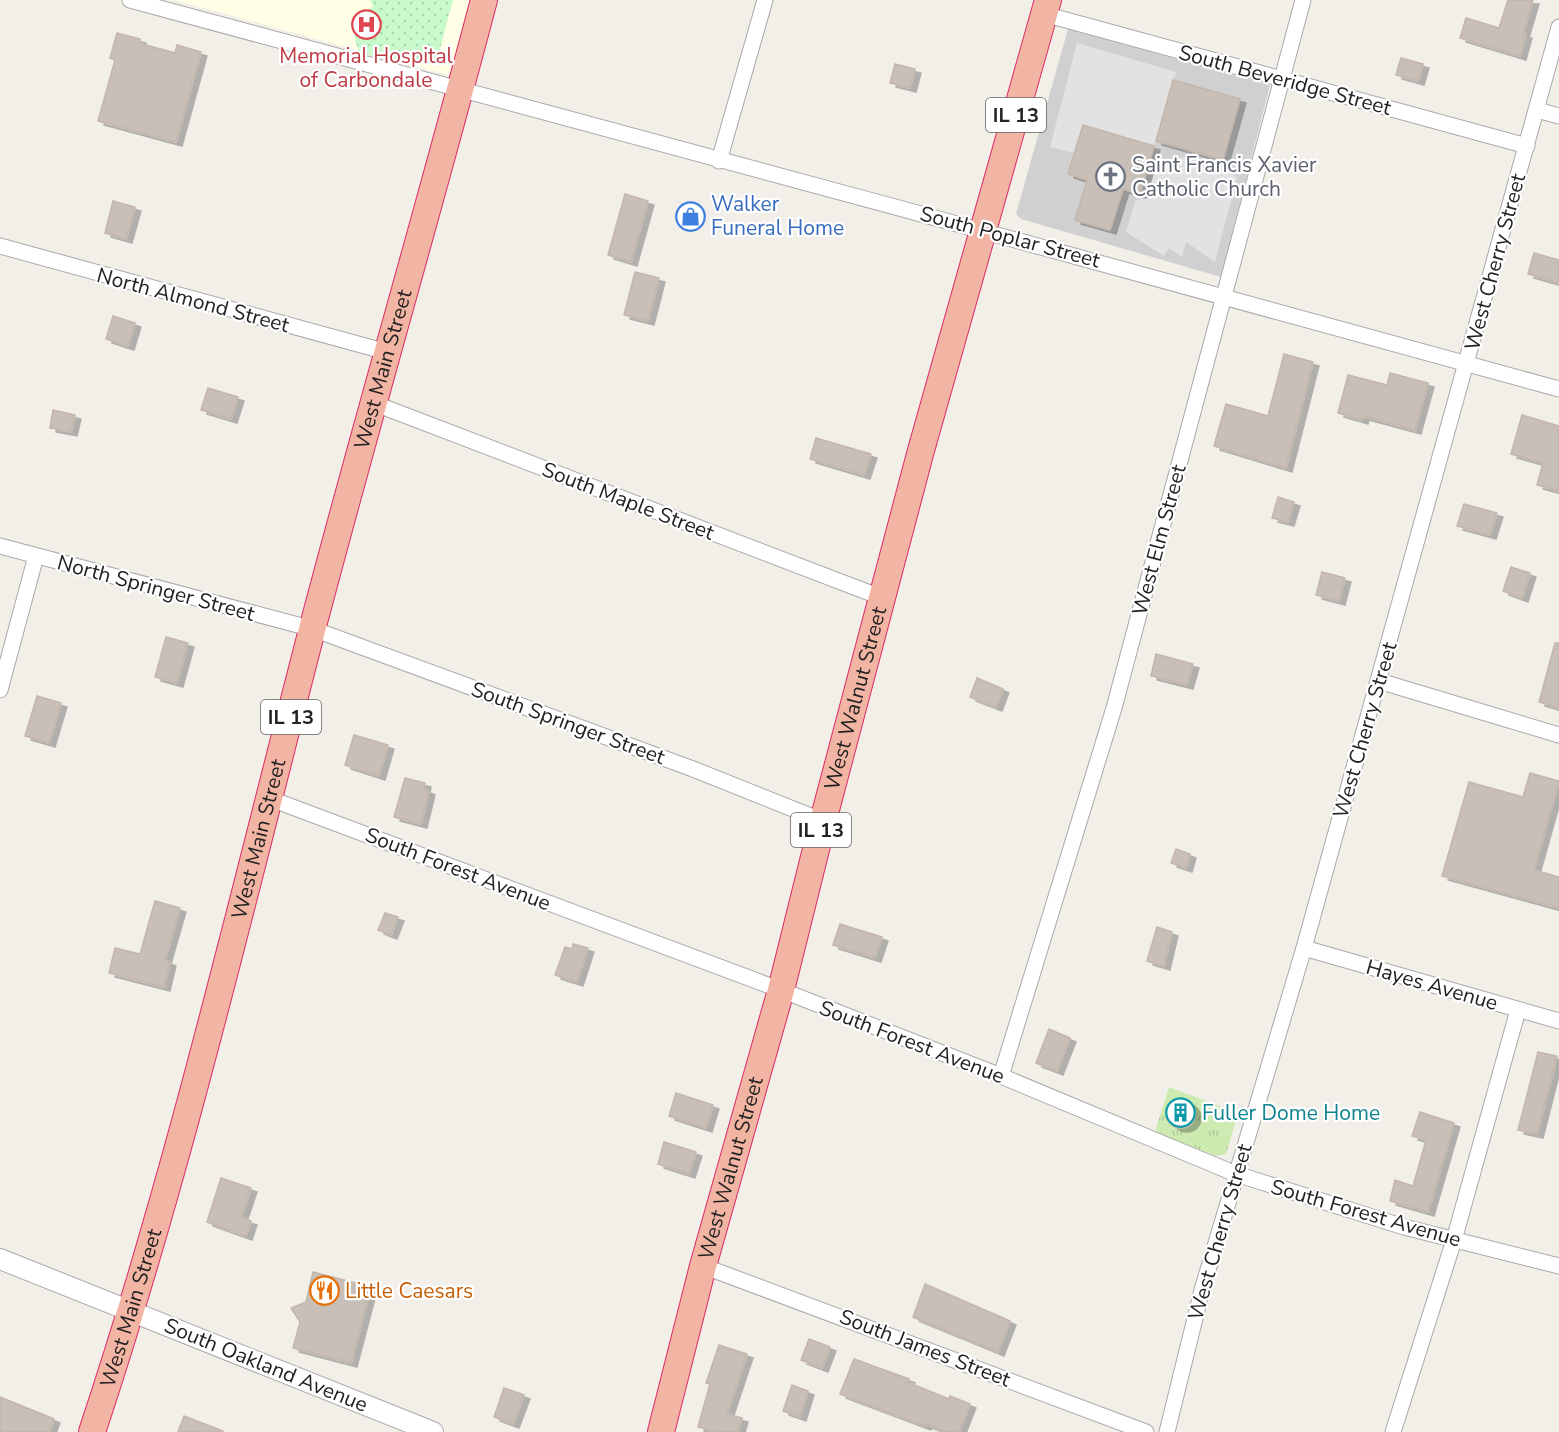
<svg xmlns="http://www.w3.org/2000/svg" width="1559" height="1432" viewBox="0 0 1559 1432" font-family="'Nunito Sans',sans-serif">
<defs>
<pattern id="grass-tufts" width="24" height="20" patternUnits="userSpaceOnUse" patternTransform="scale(1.5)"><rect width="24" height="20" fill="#cdebb0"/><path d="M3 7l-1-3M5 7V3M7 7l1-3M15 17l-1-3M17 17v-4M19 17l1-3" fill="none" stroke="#b0c997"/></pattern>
<pattern id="park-dots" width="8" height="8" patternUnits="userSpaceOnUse" patternTransform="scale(1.5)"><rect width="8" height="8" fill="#c8facc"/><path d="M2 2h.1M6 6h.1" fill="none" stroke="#acd6af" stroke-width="1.8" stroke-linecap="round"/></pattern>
<filter id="shadow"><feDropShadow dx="6" dy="4" stdDeviation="0" flood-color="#0004"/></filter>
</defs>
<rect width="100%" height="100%" fill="#f2efe9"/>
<polygon fill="#ffffe5" points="175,0 472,0 451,76"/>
<polygon fill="#d0d0d0" points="1068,29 1270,85 1221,277 1021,219 1016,214"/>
<path fill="url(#grass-tufts)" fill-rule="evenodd" d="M1169 1087 1238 1113 1226 1154 1216 1156 1155 1132ZM1176 1100 1188 1101 1193 1107 1195 1116 1187 1127H1176L1168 1119 1167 1110Z"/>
<path fill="url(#park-dots)" d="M370 0H453L437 60 403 63 361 53C348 35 358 19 373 6Z"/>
<g fill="#e2e2e2">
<polygon points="1077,43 1176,72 1154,146 1083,125 1074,153 1050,147"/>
<polygon points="1182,157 1221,165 1237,178 1215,262 1186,242 1182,257 1169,248 1164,256 1126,232 1135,201 1146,198 1155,166"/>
</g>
<g fill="#c7bfb8" stroke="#c4b6ab" stroke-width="1.5" filter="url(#shadow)">
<polygon points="1508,0 1533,0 1523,34 1526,34 1520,56 1460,38 1466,18 1499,28"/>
<polygon points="117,33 140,39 139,43 175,53 177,45 201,52 176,142 98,121 115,60 110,58"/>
<polygon points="1401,58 1423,64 1418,81 1396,75"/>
<polygon points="895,64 915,69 910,88 890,83"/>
<polygon points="1173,80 1240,99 1223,160 1156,141"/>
<polygon points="1083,125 1154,146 1140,194 1123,189 1110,230 1075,220 1087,180 1068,174"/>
<polygon points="625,194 648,201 631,262 608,255"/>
<polygon points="113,201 135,207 126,239 105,233"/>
<polygon points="1534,253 1559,260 1559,283 1528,274"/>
<polygon points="635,272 659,278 648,321 624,315"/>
<polygon points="113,316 135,323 128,346 106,339"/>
<polygon points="1284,354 1313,362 1286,468 1214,446 1226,404 1268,416"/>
<polygon points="1390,373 1428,383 1415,430 1363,416 1362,420 1338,413 1348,375 1387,385"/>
<polygon points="208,388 238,397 231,419 201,410"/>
<polygon points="53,410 75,415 71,432 50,428"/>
<polygon points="1522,415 1559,426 1559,491 1537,485 1543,463 1511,454"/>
<polygon points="816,438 871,454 864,475 810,459"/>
<polygon points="1278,497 1294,502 1288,522 1272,518"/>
<polygon points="1464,504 1497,513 1490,535 1457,526"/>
<polygon points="1511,567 1530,573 1522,598 1503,591"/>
<polygon points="1322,572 1345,578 1339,601 1316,595"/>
<polygon points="166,637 188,643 177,683 155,677"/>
<polygon points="1555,643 1559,643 1559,708 1539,702"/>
<polygon points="1156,654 1193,664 1187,685 1151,676"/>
<polygon points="977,678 1003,689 996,707 970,697"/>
<polygon points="37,696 61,703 49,743 25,736"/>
<polygon points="354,735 388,745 379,776 345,765"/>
<polygon points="1530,773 1559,781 1534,870 1559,877 1559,908 1442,876 1469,782 1523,797"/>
<polygon points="405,778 425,783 424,789 429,791 421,824 394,817"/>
<polygon points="1176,849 1190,854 1186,868 1171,863"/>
<polygon points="155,901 180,908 165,960 170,962 164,987 109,973 115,948 140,954"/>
<polygon points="385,913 398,917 391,935 378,930"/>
<polygon points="840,924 882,937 875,958 833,945"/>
<polygon points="1157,927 1172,932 1164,966 1147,961"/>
<polygon points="573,944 588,948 577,982 555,975 565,947 572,949"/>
<polygon points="1049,1029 1070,1038 1057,1071 1036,1063"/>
<polygon points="1538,1052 1557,1056 1537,1134 1518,1130"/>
<polygon points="676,1093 713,1105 706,1128 669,1116"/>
<circle cx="1181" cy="1114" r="14"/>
<polygon points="1420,1112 1454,1123 1428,1212 1390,1201 1395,1180 1413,1186 1426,1140 1412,1136"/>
<polygon points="664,1142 696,1152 689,1174 658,1164"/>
<polygon points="221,1178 251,1188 241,1218 251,1221 246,1236 207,1222"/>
<polygon points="313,1272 371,1287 351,1363 293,1348 300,1322 291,1308 306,1302"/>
<polygon points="925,1284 1010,1321 998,1352 913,1317"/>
<polygon points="809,1339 830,1347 822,1368 801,1360"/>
<polygon points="719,1345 747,1354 727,1414 742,1418 738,1432 717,1432 698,1427 710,1384 706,1383"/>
<polygon points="854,1359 909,1379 907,1382 949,1399 950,1396 970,1404 959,1432 946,1432 926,1424 925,1426 840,1394"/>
<polygon points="792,1385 808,1391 800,1417 783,1411"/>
<polygon points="504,1388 524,1395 513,1424 494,1417"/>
<polygon points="0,1397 54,1419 49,1432 0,1432"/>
<polygon points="184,1416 223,1431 223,1432 178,1432"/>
</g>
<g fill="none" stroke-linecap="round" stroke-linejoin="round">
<defs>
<g id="minor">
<path d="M130 0C607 129 1083 257 1559 389"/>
<polyline points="1044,14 1527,146"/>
<polyline points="1537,110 1559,116"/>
<polyline points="719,161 765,0"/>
<polyline points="0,246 387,352"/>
<polyline points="373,403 883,598"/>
<polyline points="0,546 313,629 693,769 823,821"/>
<polyline points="1379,681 1559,735"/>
<polyline points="0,690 36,556"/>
<polyline points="271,799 781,990 1001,1076 1236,1174 1404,1227 1559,1266"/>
<polyline points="1304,948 1559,1021"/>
<polyline points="1001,1076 1114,708 1303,0"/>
<polyline points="703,1266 1146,1432"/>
<polyline points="1167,1432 1202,1290 1304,948 1559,27"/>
<polyline points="1393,1432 1454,1240 1518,1010"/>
</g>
<polyline id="tertiary" points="0,1259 433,1432"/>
<g id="trunk">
<path id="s1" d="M92 1432C180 1168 243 896 313 626 368 417 429 209 484 0"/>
<path id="s2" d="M661 1432 703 1266 781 990 823 821 920 454 1048 0"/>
</g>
</defs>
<use href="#minor" stroke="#a9a9a9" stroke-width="17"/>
<use href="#tertiary" stroke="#a9a9a9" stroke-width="22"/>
<use href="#trunk" stroke="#dc2a67" stroke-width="28"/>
<use href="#minor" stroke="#fff" stroke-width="15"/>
<use href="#tertiary" stroke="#fff" stroke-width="20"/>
<use href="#trunk" stroke="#f2b4a3" stroke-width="26"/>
</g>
<defs>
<symbol id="hospital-ring" viewBox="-11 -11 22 22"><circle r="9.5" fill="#fff" stroke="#e0444e" stroke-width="1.5"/><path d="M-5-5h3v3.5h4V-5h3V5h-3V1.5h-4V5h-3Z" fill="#e0444e"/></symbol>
<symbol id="church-ring" viewBox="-11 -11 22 22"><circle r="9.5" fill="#fff" stroke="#6b7280" stroke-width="1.5"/><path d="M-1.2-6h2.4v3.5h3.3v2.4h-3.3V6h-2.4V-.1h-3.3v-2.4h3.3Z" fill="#6b7280"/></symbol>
<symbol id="shop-ring" viewBox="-11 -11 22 22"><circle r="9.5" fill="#fff" stroke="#3f7fe0" stroke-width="1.5"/><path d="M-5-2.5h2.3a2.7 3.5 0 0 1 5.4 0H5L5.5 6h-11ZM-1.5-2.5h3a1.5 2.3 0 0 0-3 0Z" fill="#3f7fe0"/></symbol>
<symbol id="building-ring" viewBox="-11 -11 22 22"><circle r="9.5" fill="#fff" stroke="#0f9aa8" stroke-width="1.5"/><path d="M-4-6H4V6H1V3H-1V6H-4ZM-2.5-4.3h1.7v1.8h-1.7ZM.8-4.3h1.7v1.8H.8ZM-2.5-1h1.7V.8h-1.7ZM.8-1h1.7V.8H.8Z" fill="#0f9aa8"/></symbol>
<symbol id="restaurant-ring" viewBox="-11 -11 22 22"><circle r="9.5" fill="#fff" stroke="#e8710a" stroke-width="1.5"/><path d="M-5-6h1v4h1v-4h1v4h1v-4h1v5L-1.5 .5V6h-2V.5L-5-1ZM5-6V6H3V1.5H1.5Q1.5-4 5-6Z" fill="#e8710a"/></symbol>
</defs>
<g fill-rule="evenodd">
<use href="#hospital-ring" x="350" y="8" width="33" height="33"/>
<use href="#church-ring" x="1094" y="160" width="33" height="33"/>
<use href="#shop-ring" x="674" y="200" width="33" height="33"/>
<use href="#building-ring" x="1164" y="1096" width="33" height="33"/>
<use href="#restaurant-ring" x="308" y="1274" width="33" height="33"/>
</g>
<g text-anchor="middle" stroke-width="4.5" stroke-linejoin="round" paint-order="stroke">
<g fill="#fff" stroke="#646464" stroke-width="1.5">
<rect x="986" y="98" width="60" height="34" rx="4.5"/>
<rect x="261" y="700" width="60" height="34" rx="4.5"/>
<rect x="791" y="813" width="60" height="34" rx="4.5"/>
</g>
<g font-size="20" font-weight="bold" fill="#222">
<text x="1016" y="122">IL 13</text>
<text x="291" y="724">IL 13</text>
<text x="821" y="837">IL 13</text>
</g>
<g font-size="21" fill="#be3a42" stroke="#fff">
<text x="366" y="63">Memorial Hospital<tspan x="366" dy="24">of Carbondale</tspan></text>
</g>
<g font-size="21" fill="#222" stroke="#fff">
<text transform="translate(1285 80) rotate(15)" y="7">South Beveridge Street</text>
<text transform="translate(1010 237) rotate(15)" y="7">South Poplar Street</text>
<text transform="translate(1495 262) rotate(-75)" y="7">West Cherry Street</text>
<text transform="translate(193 300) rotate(15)" y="7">North Almond Street</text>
<text dy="7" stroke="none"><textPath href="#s1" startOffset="1102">West Main Street</textPath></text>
<text transform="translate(628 501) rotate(21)" y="7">South Maple Street</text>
<text transform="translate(1159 540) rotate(-75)" y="7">West Elm Street</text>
<text transform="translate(156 588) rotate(15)" y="7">North Springer Street</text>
<text dy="7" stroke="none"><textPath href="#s2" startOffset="759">West Walnut Street</textPath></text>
<text transform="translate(568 723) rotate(20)" y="7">South Springer Street</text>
<text transform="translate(1365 730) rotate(-74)" y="7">West Cherry Street</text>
<text dy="7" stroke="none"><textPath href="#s1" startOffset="616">West Main Street</textPath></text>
<text transform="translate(458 869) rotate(21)" y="7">South Forest Avenue</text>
<text transform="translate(1432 985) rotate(16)" y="7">Hayes Avenue</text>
<text transform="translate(912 1042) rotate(21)" y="7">South Forest Avenue</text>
<text dy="7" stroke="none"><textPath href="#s2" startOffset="273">West Walnut Street</textPath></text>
<text transform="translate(1366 1213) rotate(16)" y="7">South Forest Avenue</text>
<text transform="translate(1220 1232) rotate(-74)" y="7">West Cherry Street</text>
<text dy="7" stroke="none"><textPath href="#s1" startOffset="130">West Main Street</textPath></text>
<text transform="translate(925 1348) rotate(21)" y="7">South James Street</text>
<text transform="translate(266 1365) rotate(22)" y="7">South Oakland Avenue</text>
</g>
<g font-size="21" fill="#5b616d" stroke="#fff" text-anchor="start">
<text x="1132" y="172">Saint Francis Xavier<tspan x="1132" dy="24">Catholic Church</tspan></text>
</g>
<g font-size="21" fill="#366cbe" stroke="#fff" text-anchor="start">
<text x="711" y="211">Walker<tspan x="711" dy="24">Funeral Home</tspan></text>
</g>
<g font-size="21" fill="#0d838f" stroke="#fff" text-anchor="start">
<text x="1202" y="1120">Fuller Dome Home</text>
</g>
<g font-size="21" fill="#c56008" stroke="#fff" text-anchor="start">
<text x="345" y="1298">Little Caesars</text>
</g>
</g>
</svg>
